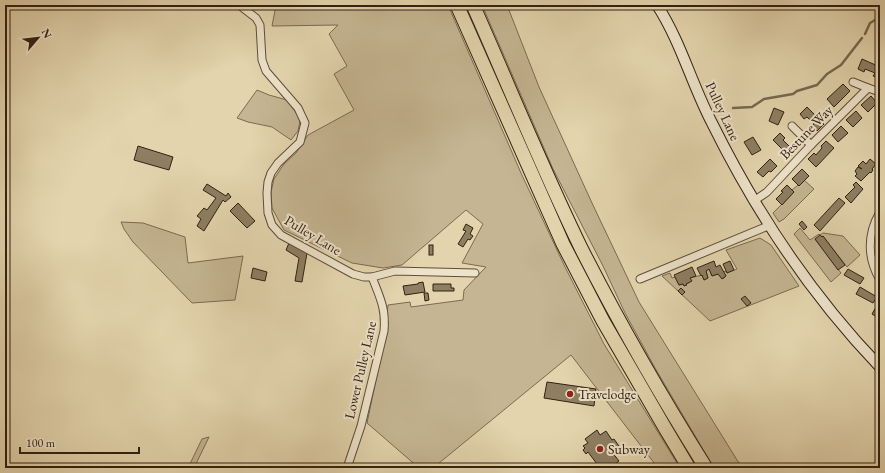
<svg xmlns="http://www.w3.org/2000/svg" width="885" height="473" viewBox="0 0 885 473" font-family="'EB Garamond',serif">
<rect width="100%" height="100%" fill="#e3d4ad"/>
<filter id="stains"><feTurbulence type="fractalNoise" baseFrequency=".005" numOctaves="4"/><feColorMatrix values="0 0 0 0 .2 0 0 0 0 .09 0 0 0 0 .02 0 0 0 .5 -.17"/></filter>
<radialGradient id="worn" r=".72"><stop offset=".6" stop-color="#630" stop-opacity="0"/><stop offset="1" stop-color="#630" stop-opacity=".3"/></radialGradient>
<g fill="#c5b592" stroke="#7c6a52">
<polygon points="276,5 448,5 521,173 564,265 604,344 680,468 658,468 571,355 433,468 419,468 367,423 385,337 388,305 410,302 411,307 463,300 464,290 486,267 462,263 483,224 466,210 402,265 383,268 352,263 284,230 272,208 271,192 274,179 284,164 296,153 308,135 354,110 334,74 347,66 329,34 338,25 272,26"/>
<polygon points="482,5 507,5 539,87 592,203 639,302 742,468 714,468 655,368 625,313 603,266 553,169"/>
<polygon points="257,90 269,95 287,100 297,114 300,121 298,131 291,140 272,127 248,122 237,118"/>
<polygon points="804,180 814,189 784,219 779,222 773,213 794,192 792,190"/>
<polygon points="121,222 143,223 185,237 188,263 243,256 235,300 192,303 133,242 124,229"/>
<polygon points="800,228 810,240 819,234 820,235 823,233 843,236 860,255 847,267 823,236 815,239 841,273 831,282 794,234"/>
<polygon points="760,238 771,245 799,286 710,321 662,276 670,273 672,278 675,277 679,285 683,284 684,286 691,281 690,278 702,275 704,280 708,278 706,271 709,269 712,276 718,274 723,279 726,276 723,272 726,271 727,273 737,269 726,250"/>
<polygon points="209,437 194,468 188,468 202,439"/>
</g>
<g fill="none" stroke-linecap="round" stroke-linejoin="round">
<g stroke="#78674f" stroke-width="2.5">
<polyline points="865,34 870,23 880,17"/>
<polyline points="733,108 752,107 764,99 793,94 797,91 817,85 827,74 841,65 862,38"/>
</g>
</g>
<g fill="#8e7e62" stroke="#322011">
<polygon points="862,59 880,67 880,78 873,76 875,73 865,69 864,72 858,69"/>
<polygon points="843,84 850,91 834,107 827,99"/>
<polygon points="871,96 877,103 868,112 861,105"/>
<polygon points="807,107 824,124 817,131 812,126 814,124 807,117 804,119 800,114"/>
<polygon points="774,108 784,112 778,125 769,121"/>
<polygon points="856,111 862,118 853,127 846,120"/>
<polygon points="841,126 848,133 838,142 832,135"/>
<polygon points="780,133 785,138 783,140 790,147 793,145 797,150 790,157 773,140"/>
<polygon points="753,137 761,150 752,155 744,142"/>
<polygon points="826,141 834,148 816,167 808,159 814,153 816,155 822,148 821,146"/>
<polygon points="138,146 173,157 169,170 134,160"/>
<polygon points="770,159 777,166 771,172 769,171 763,177 757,172"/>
<polygon points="870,159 876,164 872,169 873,170 871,173 870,172 861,181 855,176 857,174 855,171 858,167 862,169 858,166 863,161 866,164"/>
<polygon points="802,169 809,176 799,186 792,179"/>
<polygon points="856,182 863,189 851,203 845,197 855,187 853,185"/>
<polygon points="207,184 226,196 228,193 231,197 225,202 223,200 204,231 197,226 201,219 197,216 204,208 207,210 216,198 203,190"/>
<polygon points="787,185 794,192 782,205 776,199 783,192 781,191"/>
<polygon points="839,198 845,203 820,231 814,225"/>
<polygon points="238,203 255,221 247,228 230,211"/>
<polygon points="802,221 807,227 804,230 799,224"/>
<polygon points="466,224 473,228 470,234 473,236 470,240 468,239 463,247 458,244 466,231 463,230"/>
<polygon points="820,235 822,237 823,236 845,265 838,270 815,239"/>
<polygon points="289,243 307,253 302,282 295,281 299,258 286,250"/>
<rect x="429" y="245" width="4" height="10"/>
<polygon points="714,261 716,267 720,265 726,276 722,279 718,274 712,276 709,269 706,271 708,278 704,280 702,275 701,276 697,268"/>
<polygon points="730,261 734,270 727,273 723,264"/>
<polygon points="692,267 696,276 690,278 692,281 686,284 687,285 684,286 683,284 679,285 674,275"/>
<polygon points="253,268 267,272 265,281 251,278"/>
<polygon points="848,269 864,278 860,284 844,275"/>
<polygon points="423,282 425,292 405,295 403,286 418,284 418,283"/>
<polygon points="433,284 451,284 451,288 454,288 454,291 433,291"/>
<polygon points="860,287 877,297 873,303 856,294"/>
<polygon points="681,288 685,292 682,295 678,291"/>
<polygon points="424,293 428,293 429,300 425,301"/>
<polygon points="745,296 751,303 747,306 741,299"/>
<polygon points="876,307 880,310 880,319 872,314"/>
<polygon points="547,382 596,389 594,406 544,398"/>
<polygon points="597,430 600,435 606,431 612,440 614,439 619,446 612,452 619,461 609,468 600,468 588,452 586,454 583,450 585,448 583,446 588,443 585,439"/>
</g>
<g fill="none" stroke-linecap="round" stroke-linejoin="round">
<defs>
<g id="street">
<polyline points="239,5 256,18 260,25 262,60 266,71 298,108 305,123 300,142 278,163 271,173 268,182 267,193 268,213 272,225 281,235 353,274 364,277 372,277 395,271 475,273"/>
<polyline points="853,82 868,88"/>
<polyline points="792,126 811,145"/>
<polyline points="754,201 767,192 811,145 868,88 880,92"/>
<path d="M880 212C867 234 867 258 880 280"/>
<polyline points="640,279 768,226"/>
<path d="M347 468 361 426 384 331C386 308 380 298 372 277"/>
</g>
<path id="secondary" d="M657 5C681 42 692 85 712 123 757 214 810 294 880 367"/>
<g id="highway">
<polyline points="457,5 563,244 603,321 665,428 689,468"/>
<path d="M473 5C509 86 542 168 581 248 619 323 661 396 706 468"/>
</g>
</defs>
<use href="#street" stroke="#5e4d38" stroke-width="9"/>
<use href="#secondary" stroke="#322011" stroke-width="12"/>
<use href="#highway" stroke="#322011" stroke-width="15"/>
<use href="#street" stroke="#ede3ca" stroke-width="7"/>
<use href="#secondary" stroke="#ede3ca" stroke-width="10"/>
<use href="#highway" stroke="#e3d4ad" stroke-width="13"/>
</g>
<g fill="#8f2418" stroke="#ede3ca" stroke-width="1.5">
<circle cx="570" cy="394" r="4"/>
<circle cx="600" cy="449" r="4"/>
</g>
<g text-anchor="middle" stroke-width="4" stroke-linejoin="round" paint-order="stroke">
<g font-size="14" fill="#322011" stroke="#ede3ca">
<text transform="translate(723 111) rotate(65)" y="5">Pulley Lane</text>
<text transform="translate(806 132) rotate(-46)" y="5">Bestune Way</text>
<text transform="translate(313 235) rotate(31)" y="5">Pulley Lane</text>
<text transform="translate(360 370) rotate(-77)" y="5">Lower Pulley Lane</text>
</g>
<g font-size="14" fill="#322011" stroke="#ede3ca" text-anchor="start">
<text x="578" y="399">Travelodge</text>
<text x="608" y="454">Subway</text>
</g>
</g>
<rect width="885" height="473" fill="none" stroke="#e3d4ad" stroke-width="20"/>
<rect x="6" y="6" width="873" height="461" fill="none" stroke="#322011" stroke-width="2"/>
<rect x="10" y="10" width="865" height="453" fill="none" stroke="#322011"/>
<g transform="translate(38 38) rotate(62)" stroke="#ede3ca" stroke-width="3" paint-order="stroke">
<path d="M0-3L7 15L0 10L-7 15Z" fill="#322011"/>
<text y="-6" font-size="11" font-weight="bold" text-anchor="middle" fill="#322011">N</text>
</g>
<path d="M20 447v6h119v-6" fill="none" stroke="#322011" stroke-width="2"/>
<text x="26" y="447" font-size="12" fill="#322011" stroke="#ede3ca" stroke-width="3" paint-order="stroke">100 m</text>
<rect width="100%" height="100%" filter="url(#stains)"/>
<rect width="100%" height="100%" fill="url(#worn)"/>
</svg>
